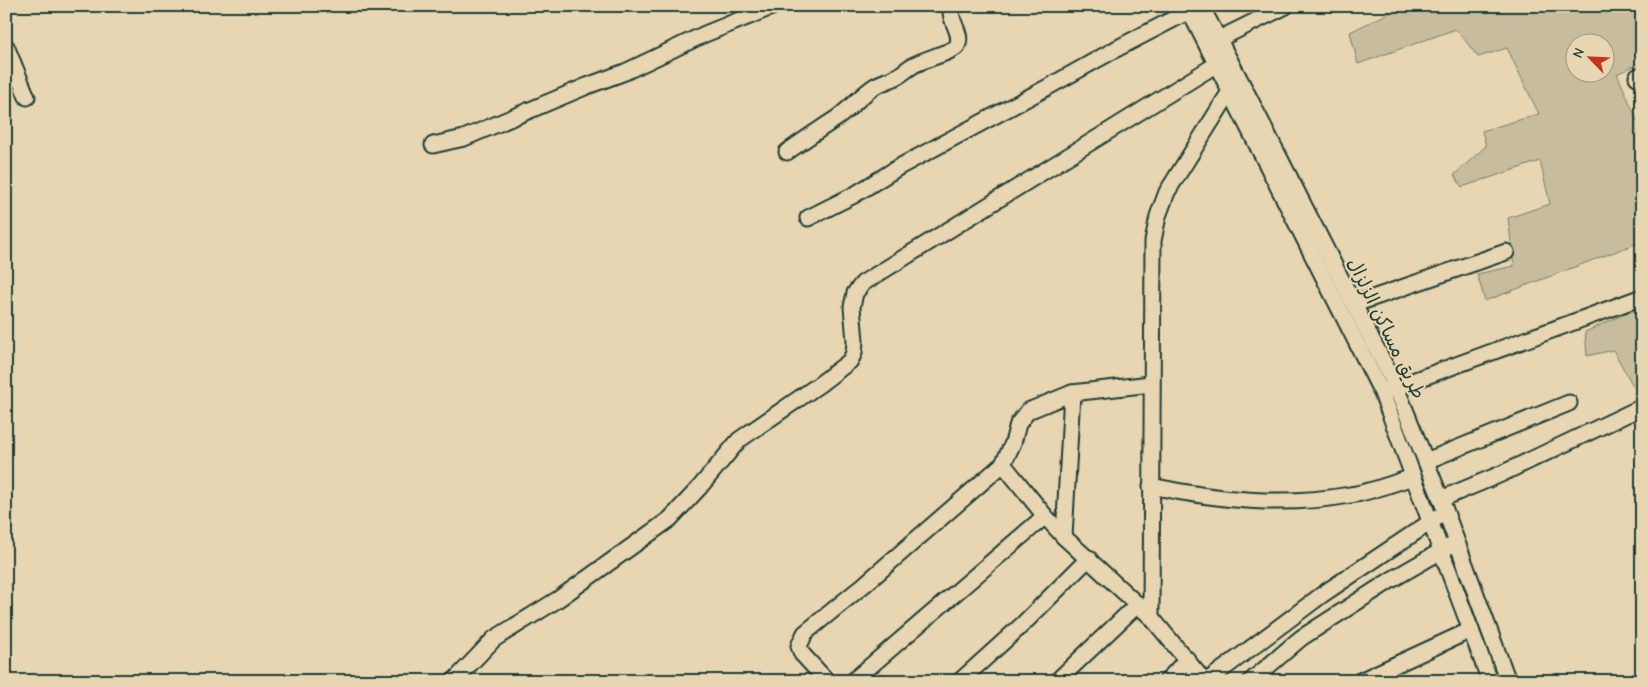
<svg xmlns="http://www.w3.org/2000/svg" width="1648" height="687" viewBox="0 0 1648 687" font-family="'Comic Neue','Playpen Sans Arabic',sans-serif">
<rect width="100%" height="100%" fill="#e8d6b3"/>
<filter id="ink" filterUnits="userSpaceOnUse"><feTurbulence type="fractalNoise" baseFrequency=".02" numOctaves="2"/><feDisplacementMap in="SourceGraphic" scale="10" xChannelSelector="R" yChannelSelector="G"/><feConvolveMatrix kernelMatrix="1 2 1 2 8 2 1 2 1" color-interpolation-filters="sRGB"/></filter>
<g filter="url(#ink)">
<g fill="#c7bd9e" stroke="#737d69" fill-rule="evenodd">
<path d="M1403 6H1642V62L1617 74 1642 131V263L1638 243 1485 301 1477 274 1514 266 1508 218 1550 204 1540 161 1462 187 1454 175 1486 146 1482 131 1539 114 1507 48 1478 57 1456 29 1358 64 1350 32ZM1576 42H1606V72H1576Z"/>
<polygon points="1642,306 1642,402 1613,350 1587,356 1585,332"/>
</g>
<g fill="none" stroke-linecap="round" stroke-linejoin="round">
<defs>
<g id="minor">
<polyline points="1187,6 1382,393 1490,681"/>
<polyline points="1201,6 1239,78 1396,387 1441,499 1508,681"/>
<polyline points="1219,39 1286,6"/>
<polyline points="6,46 27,97"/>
<polyline points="1637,77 1642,75"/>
<polyline points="433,145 464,138 587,86 625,72 705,34 774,6"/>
<path d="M787 152C804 140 820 129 837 118 851 108 861 95 875 86 882 82 890 80 896 77 902 74 907 69 912 66 921 60 953 52 957 46 964 33 947 20 952 6"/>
<polyline points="808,218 854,195 899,167 1048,87 1116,49 1189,11"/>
<polyline points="1355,304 1506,252"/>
<polyline points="1388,390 1642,297"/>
<polyline points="1426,461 1569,403"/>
<polyline points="1003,464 1045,516 1064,537 1151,617 1204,681"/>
<path d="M1151 486C1217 500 1283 507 1350 495 1372 492 1393 483 1413 477"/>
<polyline points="1441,499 1501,474 1642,407"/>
<polyline points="1064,537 1072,393"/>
<polyline points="1151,617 1153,241 1158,216 1167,192 1234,85"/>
<polyline points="454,681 494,639 557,600 670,519 699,488 739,440 820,384 850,361 854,353 855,341 852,307 855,293 863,283 1217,64"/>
<polyline points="827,681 802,654 799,646 805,633 865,584 1003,464 1013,443 1018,424 1028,411 1072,393 1151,384"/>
<polyline points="853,681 1045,516"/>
<polyline points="960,681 1022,625 1089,558"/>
<polyline points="1057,681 1138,604"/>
<polyline points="1167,681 1187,659"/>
<polyline points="1207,681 1323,594 1438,517"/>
<polyline points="1251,681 1301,638 1391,580 1448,547"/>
<polyline points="1360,681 1471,630"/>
</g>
</defs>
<use href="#minor" stroke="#1f3d34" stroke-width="19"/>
<use href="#minor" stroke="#e8d6b3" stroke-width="15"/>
</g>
</g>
<g text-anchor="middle" stroke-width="4" stroke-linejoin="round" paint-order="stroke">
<g font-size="19" fill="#1f3d34" stroke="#e8d6b3">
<text transform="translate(1387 328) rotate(64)" y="7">طريق مساكن الزلزال</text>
</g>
</g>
<rect width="1648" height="687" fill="none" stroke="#e8d6b3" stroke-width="25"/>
<rect x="12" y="12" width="1623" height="662" fill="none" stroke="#1f3d34" stroke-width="2" filter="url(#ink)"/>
<g transform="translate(1590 58) rotate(294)"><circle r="24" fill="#e8d6b3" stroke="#989980"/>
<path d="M0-4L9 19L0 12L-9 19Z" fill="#c8321e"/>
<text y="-8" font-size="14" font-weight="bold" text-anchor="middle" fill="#1f3d34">N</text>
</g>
</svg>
